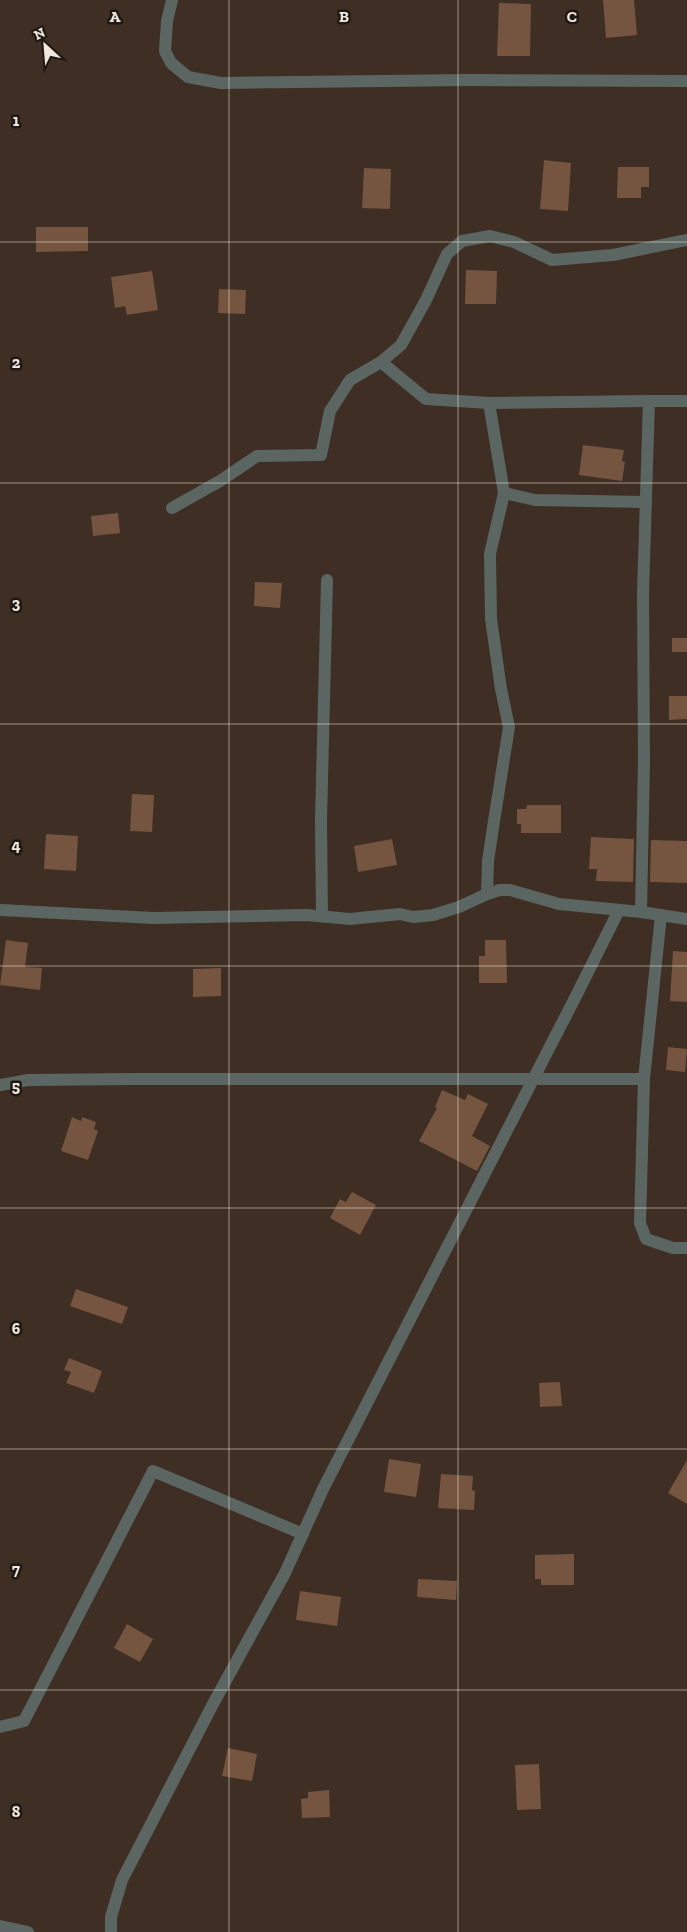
<svg xmlns="http://www.w3.org/2000/svg" width="687" height="1932" viewBox="0 0 687 1932" font-family="'Zilla Slab',serif">
<rect width="100%" height="100%" fill="#3e2e23"/>
<g fill="#755440">
<polygon points="603,0 634,0 637,35 606,38"/>
<polygon points="499,3 531,4 530,56 497,56"/>
<polygon points="544,160 571,163 568,211 540,209"/>
<polygon points="618,167 649,167 649,187 641,187 641,198 617,198"/>
<polygon points="364,168 391,169 390,209 362,208"/>
<polygon points="36,227 88,227 88,251 36,252"/>
<polygon points="466,270 497,271 496,304 465,304"/>
<polygon points="152,271 158,310 127,315 125,306 115,308 111,277"/>
<polygon points="219,289 246,290 245,314 218,313"/>
<polygon points="583,445 624,450 622,461 625,462 622,481 579,475"/>
<polygon points="118,513 120,533 93,536 91,516"/>
<polygon points="255,582 282,583 280,608 254,606"/>
<rect x="672" y="638" width="15" height="14"/>
<polygon points="669,696 687,696 687,719 669,720"/>
<polygon points="132,794 154,795 152,832 130,831"/>
<polygon points="527,805 561,805 561,833 521,833 521,824 517,824 517,809 526,809"/>
<polygon points="46,834 78,836 76,871 44,869"/>
<polygon points="591,837 634,839 633,882 596,881 597,869 589,869"/>
<polygon points="392,839 397,865 358,872 354,846"/>
<polygon points="651,840 687,841 687,883 650,882"/>
<polygon points="6,940 28,943 25,967 42,968 40,990 0,985"/>
<polygon points="485,940 506,940 507,983 479,983 479,956 485,956"/>
<polygon points="673,951 687,952 687,1002 670,1001"/>
<polygon points="221,968 221,996 193,997 193,969"/>
<polygon points="668,1047 687,1049 685,1072 666,1070"/>
<polygon points="442,1090 465,1100 468,1094 488,1104 472,1136 490,1146 477,1171 419,1141 437,1108 435,1107"/>
<polygon points="72,1117 81,1121 82,1117 96,1122 94,1129 98,1131 88,1160 61,1151"/>
<polygon points="352,1192 376,1205 360,1235 330,1218 340,1199 346,1202"/>
<polygon points="76,1289 128,1307 122,1324 70,1306"/>
<polygon points="69,1358 102,1371 94,1393 66,1383 71,1372 64,1370"/>
<polygon points="560,1382 562,1406 540,1407 539,1383"/>
<polygon points="389,1459 421,1464 416,1497 384,1492"/>
<polygon points="687,1460 687,1504 668,1493"/>
<polygon points="441,1474 473,1476 472,1490 475,1491 474,1510 438,1508"/>
<polygon points="574,1554 574,1585 541,1585 541,1579 535,1579 535,1555"/>
<polygon points="418,1579 457,1581 456,1600 417,1597"/>
<polygon points="300,1591 341,1597 337,1626 296,1620"/>
<polygon points="127,1624 153,1639 140,1662 114,1648"/>
<polygon points="228,1748 257,1754 252,1781 222,1776"/>
<polygon points="539,1764 541,1809 517,1810 515,1765"/>
<polygon points="329,1790 330,1817 302,1818 301,1799 308,1798 308,1792"/>
</g>
<g fill="none" stroke-linecap="round" stroke-linejoin="round">
<g stroke="#5b6662" stroke-width="12">
<polyline points="172,0 167,21 165,51 171,63 188,77 221,83 469,80 687,81"/>
<polyline points="381,362 401,345 426,300 447,254 462,241 490,236 514,242 552,260 613,255 687,240"/>
<polyline points="489,403 649,401"/>
<polyline points="172,508 220,481 257,456 321,455 330,411 350,380 381,362 426,399 489,403 504,493"/>
<polyline points="487,894 488,861 494,821 509,727 501,689 491,619 490,554 504,493 535,500 646,502"/>
<polyline points="0,910 153,918 306,915 350,919 400,914 413,917 433,915 459,907 487,894 500,890 510,890 559,904 641,912 687,919"/>
<polyline points="641,912 644,761 643,593 649,401 687,401"/>
<polyline points="661,915 644,1079 640,1223 646,1239 673,1248 687,1248"/>
<polyline points="322,916 321,820 327,580"/>
<polyline points="0,1085 28,1080 134,1079 644,1079"/>
<polyline points="0,1727 24,1721 153,1471 303,1534"/>
<polyline points="0,1926 28,1932"/>
<polyline points="111,1932 111,1917 122,1880 213,1704 285,1573 323,1489 578,992 619,910"/>
</g>
</g>
<path fill="none" stroke="#f1e6e0" stroke-width="1" stroke-opacity="0.55" d="M229 0V1932M458 0V1932M0 242H687M0 483H687M0 724H687M0 966H687M0 1208H687M0 1449H687M0 1690H687"/>
<g font-size="16" text-anchor="middle" font-weight="bold" fill="#f1e6e0" stroke="#1f1813" stroke-width="5" stroke-linejoin="round" paint-order="stroke">
<text x="115" y="22">A</text>
<text x="344" y="22">B</text>
<text x="572" y="22">C</text>
<text x="16" y="126">1</text>
<text x="16" y="368">2</text>
<text x="16" y="609">3</text>
<text x="16" y="851">4</text>
<text x="16" y="1092">5</text>
<text x="16" y="1334">6</text>
<text x="16" y="1575">7</text>
<text x="16" y="1817">8</text>
</g>
<g transform="translate(45 45) rotate(334)" stroke="#1f1813" stroke-width="4" paint-order="stroke">
<path d="M0-4L9 19L0 12L-9 19Z" fill="#f1e6e0"/>
<text y="-8" font-size="14" font-weight="bold" text-anchor="middle" fill="#f1e6e0">N</text>
</g>
</svg>
